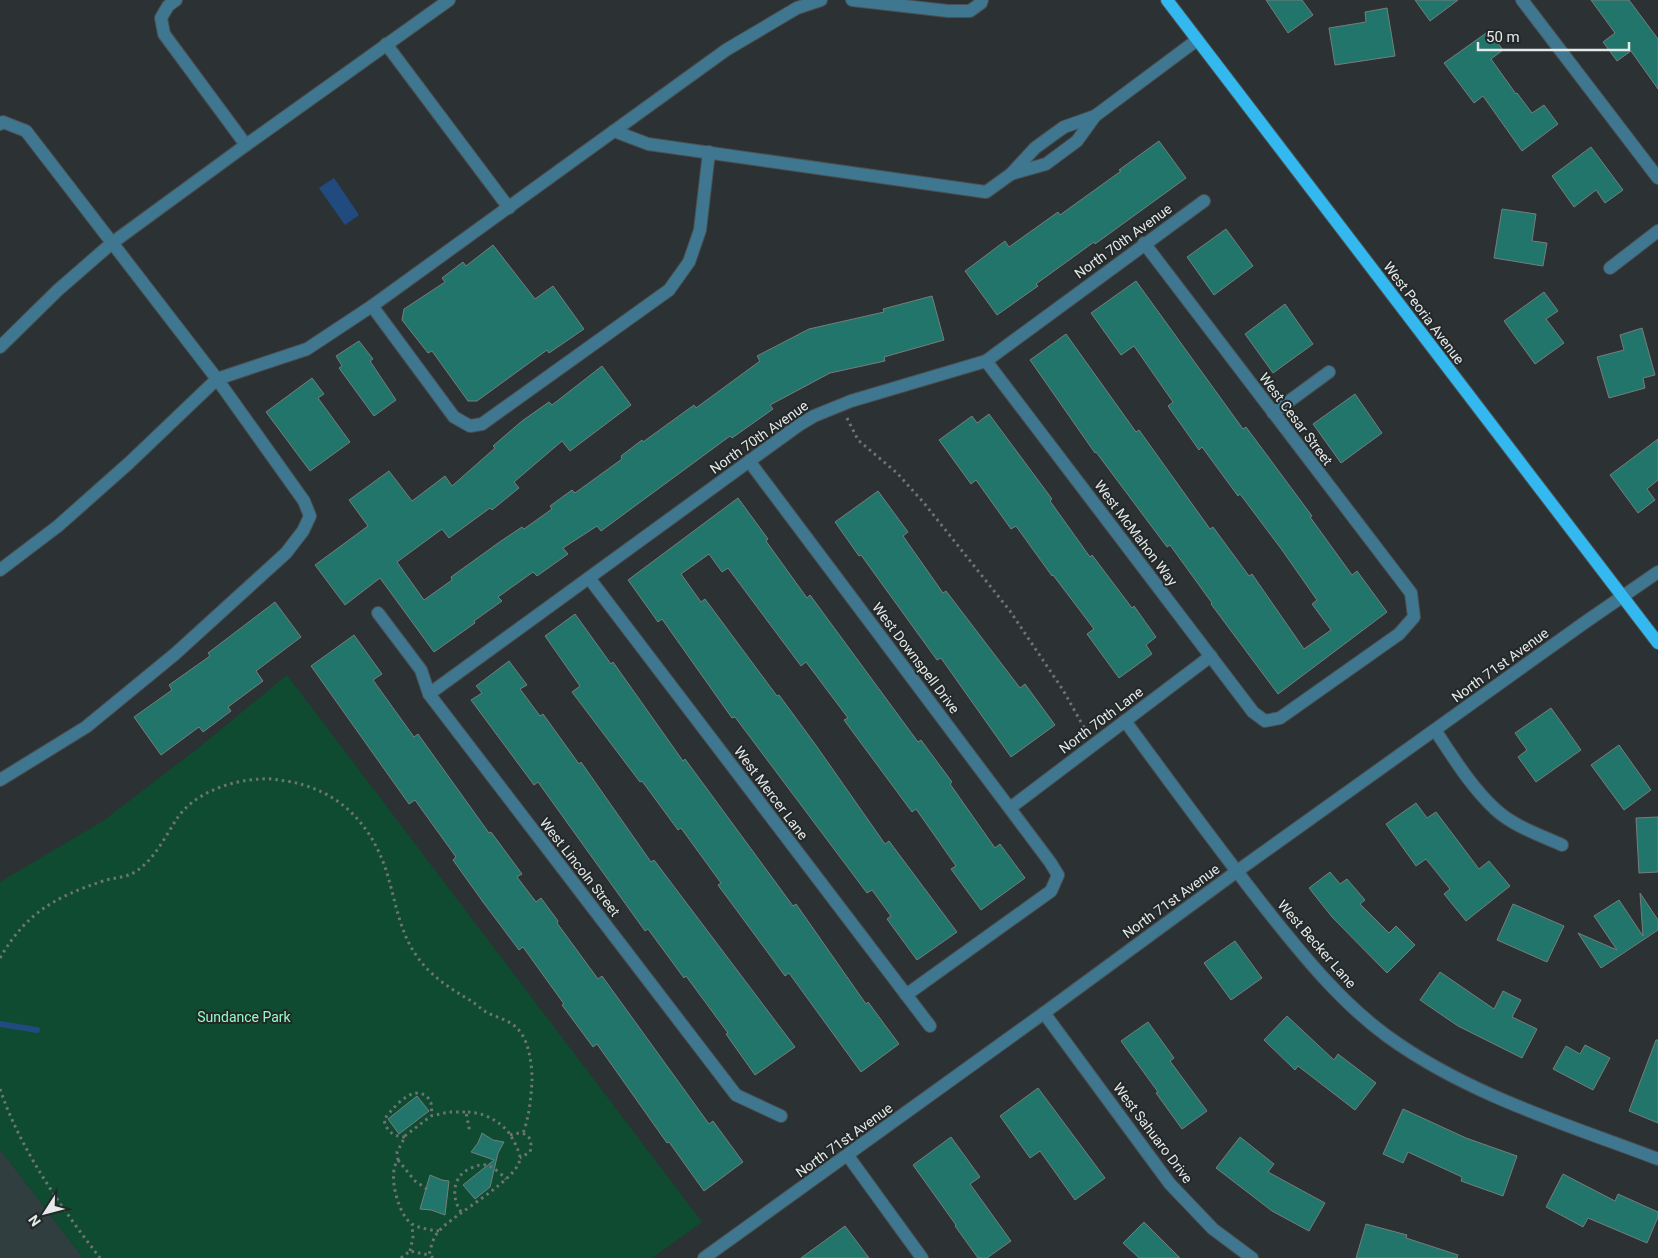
<svg xmlns="http://www.w3.org/2000/svg" width="1658" height="1258" viewBox="0 0 1658 1258" font-family="Roboto,sans-serif">
<rect width="100%" height="100%" fill="#2c3233"/>
<polygon fill="#313e40" points="0,1149 83,1258 0,1258"/>
<polygon fill="#0e4b30" points="287,675 702,1222 652,1258 83,1258 0,1149 0,882 103,821 197,749"/>
<polygon fill="#214b7f" points="334,178 359,215 345,225 319,188"/>
<g fill="none" stroke-linecap="round" stroke-linejoin="round">
<polyline stroke="#214b7f" stroke-width="6" points="0,1024 37,1030"/>
</g>
<g fill="#22756b" stroke="#767d7c">
<polygon points="1266,0 1302,0 1313,15 1288,33"/>
<polygon points="1415,0 1458,0 1430,21"/>
<polygon points="1591,0 1629,0 1658,39 1658,89 1631,51 1617,61 1603,42 1615,33"/>
<polygon points="1387,8 1395,56 1335,65 1329,28 1366,22 1365,12"/>
<polygon points="1489,31 1503,50 1491,59 1516,94 1517,93 1532,113 1544,105 1558,124 1522,151 1483,96 1474,103 1444,63"/>
<polygon points="1159,141 1186,178 1095,244 1094,242 1036,284 1038,286 997,315 965,271 1005,241 1009,247 1058,212 1060,215 1121,171 1119,170"/>
<polygon points="1591,147 1623,190 1605,203 1596,190 1574,207 1552,176"/>
<polygon points="1502,209 1536,214 1532,241 1547,243 1543,266 1494,258"/>
<polygon points="1226,229 1253,266 1214,295 1187,257"/>
<polygon points="493,245 535,299 553,286 584,329 549,353 547,350 477,401 468,401 432,351 428,353 402,320 404,309 445,282 442,278 463,262 466,266"/>
<polygon points="1136,281 1243,429 1246,427 1312,516 1310,517 1352,575 1357,571 1387,612 1278,694 1211,604 1212,603 1170,545 1167,547 1096,452 1095,453 1030,360 1066,334 1136,432 1139,430 1210,529 1213,527 1249,576 1252,574 1304,649 1331,630 1312,604 1317,600 1282,550 1240,494 1238,496 1202,447 1199,450 1168,406 1173,402 1134,346 1121,355 1091,313"/>
<polygon points="1544,292 1558,311 1546,319 1564,343 1535,364 1504,321"/>
<polygon points="932,296 944,340 884,357 885,361 830,373 770,405 773,409 732,438 730,436 601,531 597,526 563,548 568,554 537,576 533,572 498,597 502,601 474,621 475,623 434,652 380,578 345,605 315,565 368,526 349,500 389,471 412,501 445,476 452,486 495,448 493,446 522,421 549,402 552,405 602,366 631,405 570,451 562,441 514,482 519,488 492,510 490,508 449,538 442,529 397,562 424,600 452,580 451,577 501,541 522,527 524,529 552,509 550,506 572,490 575,493 622,459 621,456 642,440 643,442 694,405 696,408 760,361 757,356 809,329 884,312 883,309"/>
<polygon points="1285,304 1313,344 1273,373 1245,334"/>
<polygon points="1642,328 1655,375 1643,378 1645,388 1609,398 1597,357 1624,350 1620,335"/>
<polygon points="359,341 373,359 370,361 396,400 374,416 339,368 342,366 336,356"/>
<polygon points="312,378 324,394 318,398 350,442 310,471 266,412"/>
<polygon points="1355,394 1382,433 1341,463 1313,424"/>
<polygon points="989,414 1052,499 1050,501 1090,557 1092,555 1132,608 1134,606 1156,637 1146,645 1152,654 1119,678 1087,634 1094,629 1053,575 1052,576 1016,526 1011,529 976,480 971,484 939,440 972,416 977,423"/>
<polygon points="1658,439 1658,480 1647,489 1655,500 1638,513 1610,475"/>
<polygon points="878,491 908,532 903,536 943,593 946,591 1020,688 1025,684 1055,725 1011,757 941,658 937,660 861,555 859,556 835,522"/>
<polygon points="738,498 768,539 766,541 807,598 810,595 918,742 921,740 952,782 950,784 995,848 1000,844 1025,878 981,910 951,869 956,866 916,809 912,812 844,720 848,718 806,662 801,666 728,568 722,572 709,554 681,574 701,602 705,599 777,696 779,695 815,744 885,844 889,841 957,932 917,960 887,919 891,916 872,890 867,893 735,717 732,718 662,619 658,622 628,580"/>
<polygon points="275,602 301,637 256,671 263,681 228,707 231,711 203,732 199,727 161,755 134,717 172,690 169,685 210,656 208,653"/>
<polygon points="575,614 611,664 613,662 683,761 685,759 793,906 796,904 866,1004 868,1002 899,1044 861,1072 789,973 785,976 749,927 718,885 721,883 681,828 678,830 642,781 640,782 572,692 580,686 545,636"/>
<polygon points="354,635 382,674 373,680 414,737 418,734 489,833 491,832 522,874 517,877 536,902 541,898 558,921 557,923 598,979 602,976 709,1124 713,1121 743,1162 704,1191 669,1142 667,1143 597,1044 593,1047 562,1005 564,1004 523,947 519,950 483,902 453,860 456,857 415,800 409,804 311,666"/>
<polygon points="509,661 527,685 520,689 540,716 543,714 579,764 581,762 651,862 654,860 795,1047 755,1075 726,1034 728,1033 686,976 684,978 648,929 645,931 538,782 534,785 471,700 482,693 476,686"/>
<polygon points="1551,708 1581,750 1536,782 1518,757 1527,750 1515,733"/>
<polygon points="1619,745 1651,790 1624,810 1591,765"/>
<polygon points="1416,803 1427,818 1436,812 1479,869 1489,861 1510,886 1466,921 1444,894 1450,889 1426,859 1416,866 1386,824"/>
<polygon points="1658,817 1658,872 1639,873 1636,818"/>
<polygon points="1330,872 1340,884 1347,879 1365,900 1360,904 1389,933 1396,926 1415,945 1387,973 1332,917 1309,888"/>
<polygon points="1640,893 1658,920 1658,930 1601,968 1578,933 1617,950 1594,916 1619,900 1643,936"/>
<polygon points="1513,904 1564,926 1547,962 1497,940"/>
<polygon points="1235,941 1262,978 1231,1000 1204,963"/>
<polygon points="1440,972 1494,1009 1503,991 1521,1000 1512,1017 1537,1029 1522,1058 1458,1026 1420,1000"/>
<polygon points="1287,1016 1334,1060 1338,1054 1376,1083 1355,1110 1298,1066 1295,1070 1264,1040"/>
<polygon points="1148,1022 1174,1058 1170,1061 1207,1111 1182,1129 1156,1093 1158,1092 1121,1041"/>
<polygon points="1656,1040 1658,1040 1658,1123 1629,1111"/>
<polygon points="1585,1045 1610,1058 1593,1090 1553,1069 1566,1046 1580,1054"/>
<polygon points="1038,1088 1105,1178 1075,1200 1040,1151 1030,1158 1000,1116"/>
<polygon points="417,1096 429,1111 399,1134 388,1119"/>
<polygon points="1403,1109 1466,1138 1517,1156 1503,1196 1461,1181 1462,1177 1408,1152 1403,1163 1383,1154"/>
<polygon points="482,1133 493,1140 504,1142 498,1153 490,1187 475,1199 463,1185 494,1160 471,1152 478,1143"/>
<polygon points="951,1137 980,1177 970,1184 1011,1241 987,1258 978,1258 955,1226 956,1225 913,1165"/>
<polygon points="1240,1137 1274,1164 1268,1172 1325,1203 1309,1231 1272,1211 1216,1168"/>
<polygon points="1563,1174 1615,1201 1618,1194 1658,1212 1658,1217 1647,1243 1588,1218 1583,1227 1546,1207"/>
<polygon points="430,1175 442,1180 449,1181 445,1215 431,1210 420,1209"/>
<polygon points="1144,1222 1180,1258 1139,1258 1123,1243"/>
<polygon points="1366,1224 1407,1235 1406,1238 1458,1255 1457,1258 1356,1258"/>
<polygon points="845,1226 869,1258 801,1258"/>
</g>
<g fill="none" stroke-linecap="round" stroke-linejoin="round">
<defs>
<g id="minor">
<polyline points="176,0 168,6 161,18 164,34 246,145"/>
<polyline points="852,0 948,11 970,11 981,3 982,0"/>
<polyline points="1522,0 1658,178"/>
<polyline points="386,44 509,208"/>
<polyline points="0,124 3,122 26,131 217,379 304,501 310,516 303,531 286,553 175,654 86,727 0,780"/>
<polyline points="614,131 648,144 986,192 1011,174 1035,148 1050,137 1064,127 1095,116 1197,40"/>
<polyline points="1011,174 1046,164 1077,141 1095,116"/>
<polyline points="1610,268 1658,231"/>
<polyline points="372,306 454,417 470,426 482,424 669,290 689,262 700,230 709,152"/>
<polyline points="0,347 58,290 112,243 246,145 449,0"/>
<polyline points="986,361 1253,712 1265,721 1280,718 1399,634 1414,617 1411,593 1144,243"/>
<polyline points="1273,413 1329,372"/>
<polyline points="749,461 1050,862 1058,875 1051,891 906,995"/>
<polyline points="0,570 58,526 129,463 217,379 307,349 372,306 726,50 797,8 821,0"/>
<polyline points="589,578 930,1026"/>
<polyline points="378,613 421,670 429,694 736,1095 781,1116"/>
<polyline points="429,694 799,425 814,416 851,401 986,361 1204,201"/>
<path d="M1125 721C1173 786 1220 851 1270 914 1305 958 1342 1003 1387 1036 1468 1095 1566 1124 1658 1159"/>
<path d="M1435 730C1453 757 1471 787 1495 809 1513 826 1540 835 1562 845"/>
<polyline points="1010,808 1211,656"/>
<polyline points="1044,1013 1170,1184 1213,1229 1252,1258"/>
<polyline points="848,1156 922,1258"/>
<polyline points="704,1258 1044,1013 1236,872 1584,623 1658,572"/>
</g>
<polyline id="major" points="1167,0 1658,643"/>
</defs>
<use href="#minor" stroke="#4a4f50" stroke-width="14"/>
<use href="#major" stroke="#4a4f50" stroke-width="14"/>
<g stroke="#6e7474" stroke-width="3" stroke-dasharray="2.5 4" stroke-linecap="butt">
<polyline points="847,418 858,440 897,473 924,503 1010,611 1063,690 1086,731"/>
<path d="M0 958C26 913 55 897 103 881 115 877 128 878 138 870 156 857 166 835 178 817 196 792 232 780 262 779 270 778 278 780 286 781 337 789 370 822 386 870 395 898 399 931 416 955 431 977 451 989 473 1002 477 1005 481 1009 486 1012 494 1016 504 1019 512 1024 529 1035 532 1063 532 1081 531 1098 529 1118 523 1133"/>
<path d="M0 1089C21 1151 61 1207 100 1258"/>
<path d="M510 1135C525 1130 534 1136 530 1152L520 1158"/>
<path d="M405 1137C393 1136 387 1132 384 1120 390 1111 403 1096 415 1093 419 1093 423 1094 427 1096L431 1103 432 1115"/>
<polyline points="398,1160 415,1181 427,1189"/>
<path d="M461 1212C451 1197 452 1176 471 1168 476 1166 481 1164 486 1165 494 1167 501 1174 506 1179"/>
<path d="M439 1231C430 1230 419 1228 412 1224 398 1215 387 1173 398 1160L397 1152 406 1135 431 1116 449 1112H466"/>
<polyline points="410,1251 413,1237 412,1224"/>
<polyline points="401,1258 410,1251 429,1255"/>
<path d="M433 1258 429 1255C431 1247 433 1237 439 1231 452 1215 522 1178 520 1157 519 1150 513 1139 509 1133 499 1120 482 1112 466 1112L470 1133"/>
</g>
<use href="#minor" stroke="#3f7690" stroke-width="12"/>
<use href="#major" stroke="#34b8f0" stroke-width="12"/>
</g>
<g text-anchor="middle" stroke-width="4" stroke-linejoin="round" paint-order="stroke">
<g font-size="14" fill="#e5e9e9" stroke="#232829">
<text transform="translate(1123 241) rotate(-36)" y="5">North 70th Avenue</text>
<text transform="translate(1424 313) rotate(53)" y="5">West Peoria Avenue</text>
<text transform="translate(1296 419) rotate(53)" y="5">West Cesar Street</text>
<text transform="translate(759 437) rotate(-35)" y="5">North 70th Avenue</text>
<text transform="translate(1136 533) rotate(53)" y="5">West McMahon Way</text>
<text transform="translate(916 658) rotate(53)" y="5">West Downspell Drive</text>
<text transform="translate(1500 665) rotate(-36)" y="5">North 71st Avenue</text>
<text transform="translate(1101 720) rotate(-37)" y="5">North 70th Lane</text>
<text transform="translate(771 793) rotate(53)" y="5">West Mercer Lane</text>
<text transform="translate(580 867) rotate(52)" y="5">West Lincoln Street</text>
<text transform="translate(1171 901) rotate(-36)" y="5">North 71st Avenue</text>
<text transform="translate(1317 944) rotate(49)" y="5">West Becker Lane</text>
<text transform="translate(1153 1133) rotate(53)" y="5">West Sahuaro Drive</text>
<text transform="translate(844 1140) rotate(-36)" y="5">North 71st Avenue</text>
</g>
<g font-size="14" fill="#91fdc4" stroke="#232829">
<text x="244" y="1022">Sundance Park</text>
</g>
</g>
<g transform="translate(45 1213) rotate(234)" stroke="#232829" stroke-width="4" paint-order="stroke">
<path d="M0-4L9 19L0 12L-9 19Z" fill="#e5e9e9"/>
<text y="-8" font-size="14" font-weight="bold" text-anchor="middle" fill="#e5e9e9">N</text>
</g>
<path d="M1478 42v8h151v-8" fill="none" stroke="#e5e9e9" stroke-width="2.5"/>
<text x="1486" y="42" font-size="15" fill="#e5e9e9" stroke="#232829" stroke-width="4" paint-order="stroke">50 m</text>
</svg>
